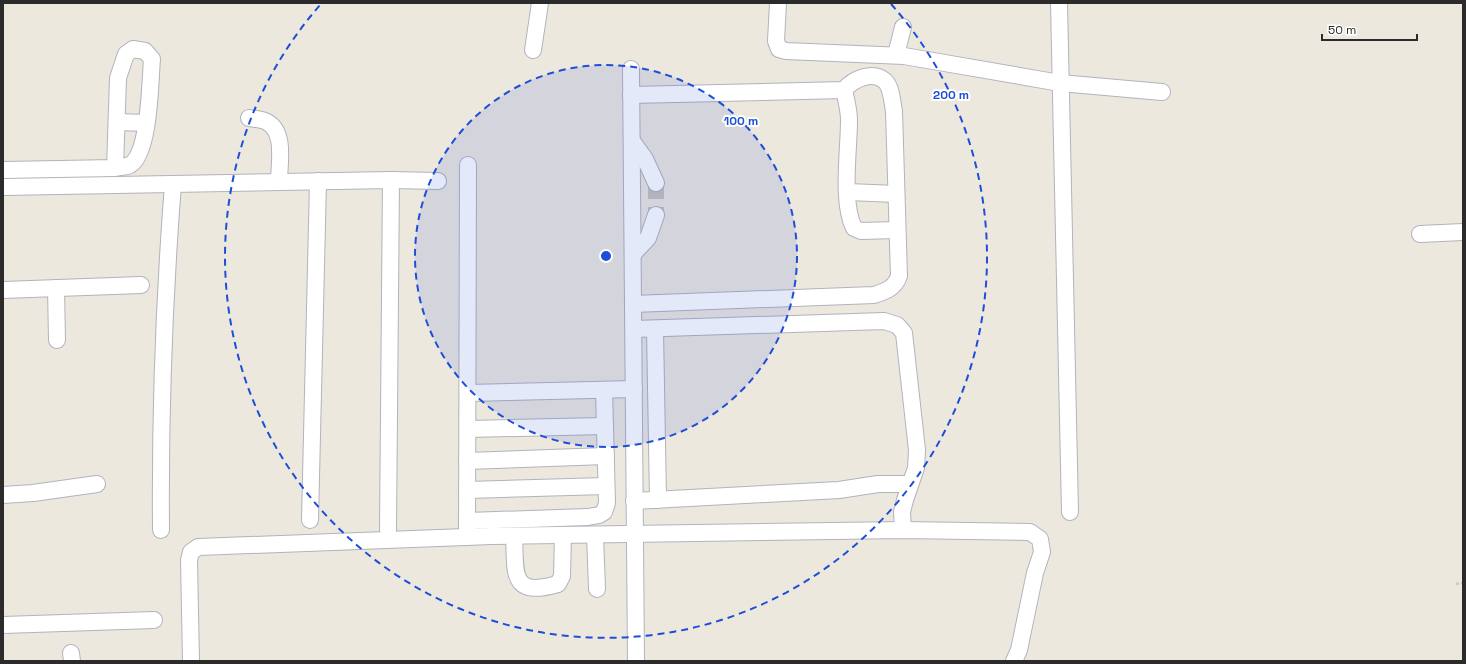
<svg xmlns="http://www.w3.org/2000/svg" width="1466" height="664" viewBox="0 0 1466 664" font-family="'Space Grotesk',sans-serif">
<rect width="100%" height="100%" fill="#ede8de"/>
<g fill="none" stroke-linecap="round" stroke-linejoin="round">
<polyline stroke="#c6c2ba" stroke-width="16" stroke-dasharray="16 8" stroke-linecap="butt" points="656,183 656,215"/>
<defs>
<g id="minor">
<polyline points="778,3 776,41 779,49 786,51 904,56 1060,83 1162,92"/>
<polyline points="1059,3 1070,512"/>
<polyline points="533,50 540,3"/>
<polyline points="896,55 903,27"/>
<polyline points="631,69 636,661"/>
<path d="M844 90C846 99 849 110 849 120 849 151 841 202 854 228L861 231 897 230"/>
<path d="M631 95 844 90C853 79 873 70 885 81 892 88 892 102 894 111L899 276C895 288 886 291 874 295L633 304"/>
<path d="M249 118C254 119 262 119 267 122 286 132 279 164 279 182"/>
<polyline points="117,122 146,123"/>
<polyline points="632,141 645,159 656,183"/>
<path d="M3 170 115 168C119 167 126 167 130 165 150 153 150 81 152 59L145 51 133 49 126 54 118 78 115 168"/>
<polyline points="391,180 438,181"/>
<polyline points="3,187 391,180 388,530"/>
<polyline points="848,192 896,194"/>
<polyline points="1420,234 1463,232"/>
<polyline points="633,254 648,238 656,215"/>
<polyline points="56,288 57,340"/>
<polyline points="3,290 141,285"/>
<polyline points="634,329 884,321 897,325 904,333 917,450 916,468 905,500 902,512 903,530"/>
<polyline points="655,329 658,500"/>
<polyline points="468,393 634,389"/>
<polyline points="468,429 605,426"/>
<polyline points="467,461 606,456"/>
<polyline points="467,490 606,486"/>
<polyline points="3,495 33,493 97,484"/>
<polyline points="634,501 839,490 878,484 910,484"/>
<polyline points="310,520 318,181"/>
<polyline points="467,521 588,517 599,515 604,512 607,503 604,390"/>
<path d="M161 530C160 414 164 300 173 184"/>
<polyline points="595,535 597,589"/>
<path d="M514 536C516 572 509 598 558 584L562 576 563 535"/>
<polyline points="467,537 468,165"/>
<polyline points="3,625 154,620"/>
<polyline points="71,653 72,661"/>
<polyline points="191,661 189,560 191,552 198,547 492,536 903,530 1030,532 1040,539 1042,552 1035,573 1019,650 1014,661"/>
</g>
</defs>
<use href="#minor" stroke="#b1b3be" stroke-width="18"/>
<polyline stroke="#c8c8c8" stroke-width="2.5" stroke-dasharray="3 2" stroke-linecap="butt" points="1456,584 1463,583"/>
<use href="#minor" stroke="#fff" stroke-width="16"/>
</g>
<circle cx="606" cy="256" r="191" fill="#1d4ed8" fill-opacity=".12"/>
<g fill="none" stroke="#1d4ed8" stroke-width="2" stroke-dasharray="7 5">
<circle cx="606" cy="256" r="191"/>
<path d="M891 4A381 381 0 1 1 321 4"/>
</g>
<circle cx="606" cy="256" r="6" fill="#1d4ed8" stroke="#fff" stroke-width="2"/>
<g font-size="12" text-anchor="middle" font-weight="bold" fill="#1d4ed8" stroke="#fff" stroke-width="4" stroke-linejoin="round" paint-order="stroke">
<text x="951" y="99">200 m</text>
<text x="741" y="125">100 m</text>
</g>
<rect width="1466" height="664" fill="none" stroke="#2b2b2b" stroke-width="8"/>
<path d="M1322 34v6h95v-6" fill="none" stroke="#2b2b2b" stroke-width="2"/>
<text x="1328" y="34" font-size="12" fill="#2b2b2b" stroke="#ffffff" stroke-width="3" paint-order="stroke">50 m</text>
</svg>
